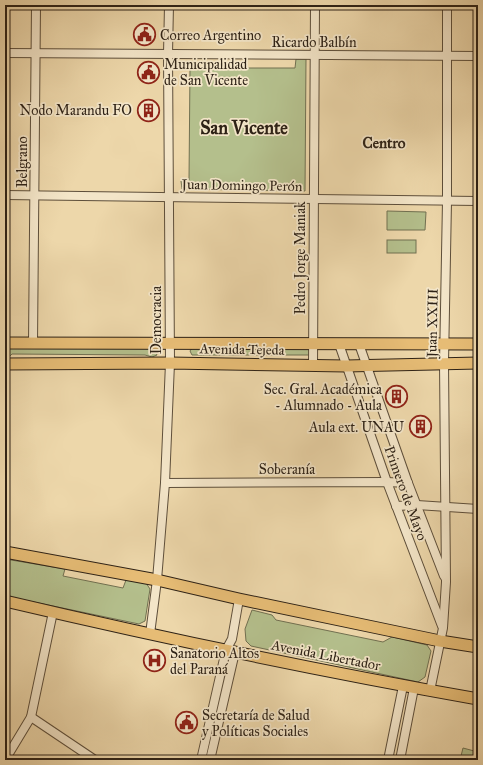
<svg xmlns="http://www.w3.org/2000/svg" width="483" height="765" viewBox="0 0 483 765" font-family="'IM FELL Great Primer',serif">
<rect width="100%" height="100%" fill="#edd7aa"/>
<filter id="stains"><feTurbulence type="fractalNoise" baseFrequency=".005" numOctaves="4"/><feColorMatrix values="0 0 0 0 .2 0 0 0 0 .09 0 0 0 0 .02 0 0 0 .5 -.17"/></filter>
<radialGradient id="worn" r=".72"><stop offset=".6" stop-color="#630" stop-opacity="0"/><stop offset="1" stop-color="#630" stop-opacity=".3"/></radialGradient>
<g fill="#b4bf8c" stroke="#717051">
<polygon points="296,59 306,59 305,191 182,189 181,181 189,180 190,68 295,68"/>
<polygon points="387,211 426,212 425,230 387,230"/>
<rect x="387" y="240" width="29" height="13"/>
<polygon points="5,348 152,348 155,351 157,355 152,357 145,355 12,354 8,358 5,358"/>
<polygon points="192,348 308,349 311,351 309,355 192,355 190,351"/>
<polygon points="5,559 65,569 63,576 123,588 126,580 146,583 150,589 145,621 139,624 5,596"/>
<polygon points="252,610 272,615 276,620 383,642 392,637 427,645 431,651 425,677 418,682 251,646 246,641 245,629"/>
<polygon points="463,748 478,752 478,760 460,760"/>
</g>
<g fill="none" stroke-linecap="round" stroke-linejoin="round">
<defs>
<g id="minor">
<polyline points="5,53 478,56"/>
<polyline points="5,195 478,201"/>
<polyline points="33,343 36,5"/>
<polyline points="339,344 387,482 442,626"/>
<polyline points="359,344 408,483 444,576"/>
<polyline points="313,366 315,5"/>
<polyline points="165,483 387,482 408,483"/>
<polyline points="396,506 417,505 478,509"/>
<polyline points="150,634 157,580 165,483 170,363 168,54 169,5"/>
<polyline points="430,691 443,628 446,582 444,363 447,201 447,5"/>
<polyline points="31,717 95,760"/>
<polyline points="5,760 31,717 53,612"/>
<polyline points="201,760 226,650 232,639 239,599"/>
<polyline points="210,760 235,652"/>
<polyline points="388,760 403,686"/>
<polyline points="400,760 414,688"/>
</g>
<g id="major">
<polyline points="5,343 478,344"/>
<polyline points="5,364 170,363 346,366 478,363"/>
<polyline points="5,552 157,580 239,599 440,641 478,647"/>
<path d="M5 601C162 638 320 671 478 699"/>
</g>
</defs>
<use href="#minor" stroke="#5e4f3b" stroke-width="10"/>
<use href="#major" stroke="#2e2216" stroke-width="13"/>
<use href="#minor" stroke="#f3e5c8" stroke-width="8"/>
<use href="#major" stroke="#e6bc75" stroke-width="11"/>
</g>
<defs>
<symbol id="civic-ring" viewBox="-11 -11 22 22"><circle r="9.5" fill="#f3e5c8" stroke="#8f2418" stroke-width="1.5"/><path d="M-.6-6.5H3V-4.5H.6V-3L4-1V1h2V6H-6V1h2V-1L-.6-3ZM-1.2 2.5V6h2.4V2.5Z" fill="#8f2418"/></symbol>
<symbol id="building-ring" viewBox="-11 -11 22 22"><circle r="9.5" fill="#f3e5c8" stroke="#8f2418" stroke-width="1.5"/><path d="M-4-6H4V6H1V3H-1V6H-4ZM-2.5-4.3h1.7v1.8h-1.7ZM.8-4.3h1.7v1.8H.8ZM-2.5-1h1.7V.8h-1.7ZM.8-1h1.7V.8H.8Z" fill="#8f2418"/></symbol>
<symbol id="hospital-ring" viewBox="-11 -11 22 22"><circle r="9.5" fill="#f3e5c8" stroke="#8f2418" stroke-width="1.5"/><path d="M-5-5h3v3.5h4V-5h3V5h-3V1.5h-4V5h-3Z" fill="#8f2418"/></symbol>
</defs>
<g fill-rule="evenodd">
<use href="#civic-ring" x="132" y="22" width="25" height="25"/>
<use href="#civic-ring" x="136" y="60" width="25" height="25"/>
<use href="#building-ring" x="136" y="98" width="25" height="25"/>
<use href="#building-ring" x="384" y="384" width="25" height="25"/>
<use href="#building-ring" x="408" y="414" width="25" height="25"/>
<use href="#hospital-ring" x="142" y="648" width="25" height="25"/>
<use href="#civic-ring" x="174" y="710" width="25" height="25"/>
</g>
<g text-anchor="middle" stroke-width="3.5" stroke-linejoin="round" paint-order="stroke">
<g font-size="14" fill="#2e2216" stroke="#f3e5c8" text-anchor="start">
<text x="160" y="40">Correo Argentino</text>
<text x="164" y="69">Municipalidad<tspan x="164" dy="16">de San Vicente</tspan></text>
<text x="132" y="115" text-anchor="end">Nodo Marandu FO</text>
<text x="382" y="394" text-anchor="end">Sec. Gral. Académica<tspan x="382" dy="16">- Alumnado - Aula</tspan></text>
<text x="404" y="432" text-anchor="end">Aula ext. UNAU</text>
<text x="170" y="658">Sanatorio Altos<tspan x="170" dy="16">del Paraná</tspan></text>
<text x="202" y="720">Secretaría de Salud<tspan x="202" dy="16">y Políticas Sociales</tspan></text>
</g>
<g font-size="14" fill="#2e2216" stroke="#f3e5c8">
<text x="314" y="47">Ricardo Balbín</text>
<text transform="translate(22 162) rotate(-90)" y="5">Belgrano</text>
<text transform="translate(242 185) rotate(1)" y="5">Juan Domingo Perón</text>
<text transform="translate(300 258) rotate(-90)" y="5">Pedro Jorge Maniak</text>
<text transform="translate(156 320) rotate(-90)" y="5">Democracia</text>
<text transform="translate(432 323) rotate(-89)" y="5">Juan XXIII</text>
<text transform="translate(242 349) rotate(1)" y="5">Avenida Tejeda</text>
<text x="287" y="474">Soberanía</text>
<text transform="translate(406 493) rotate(70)" y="5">Primero de Mayo</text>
<text transform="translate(326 655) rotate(11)" y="5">Avenida Libertador</text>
</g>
<g font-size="15" font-weight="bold" fill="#2e2216" stroke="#f3e5c8">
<text x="384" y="148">Centro</text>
</g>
<g font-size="18" font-weight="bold" fill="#2e2216" stroke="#f3e5c8">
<text x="244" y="134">San Vicente</text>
</g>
</g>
<rect width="483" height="765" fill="none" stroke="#edd7aa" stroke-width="20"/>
<rect x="6" y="6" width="471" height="753" fill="none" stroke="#2e2216" stroke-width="2"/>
<rect x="10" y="10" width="463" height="745" fill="none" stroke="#2e2216"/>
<rect width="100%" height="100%" filter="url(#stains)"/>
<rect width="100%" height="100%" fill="url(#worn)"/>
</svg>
